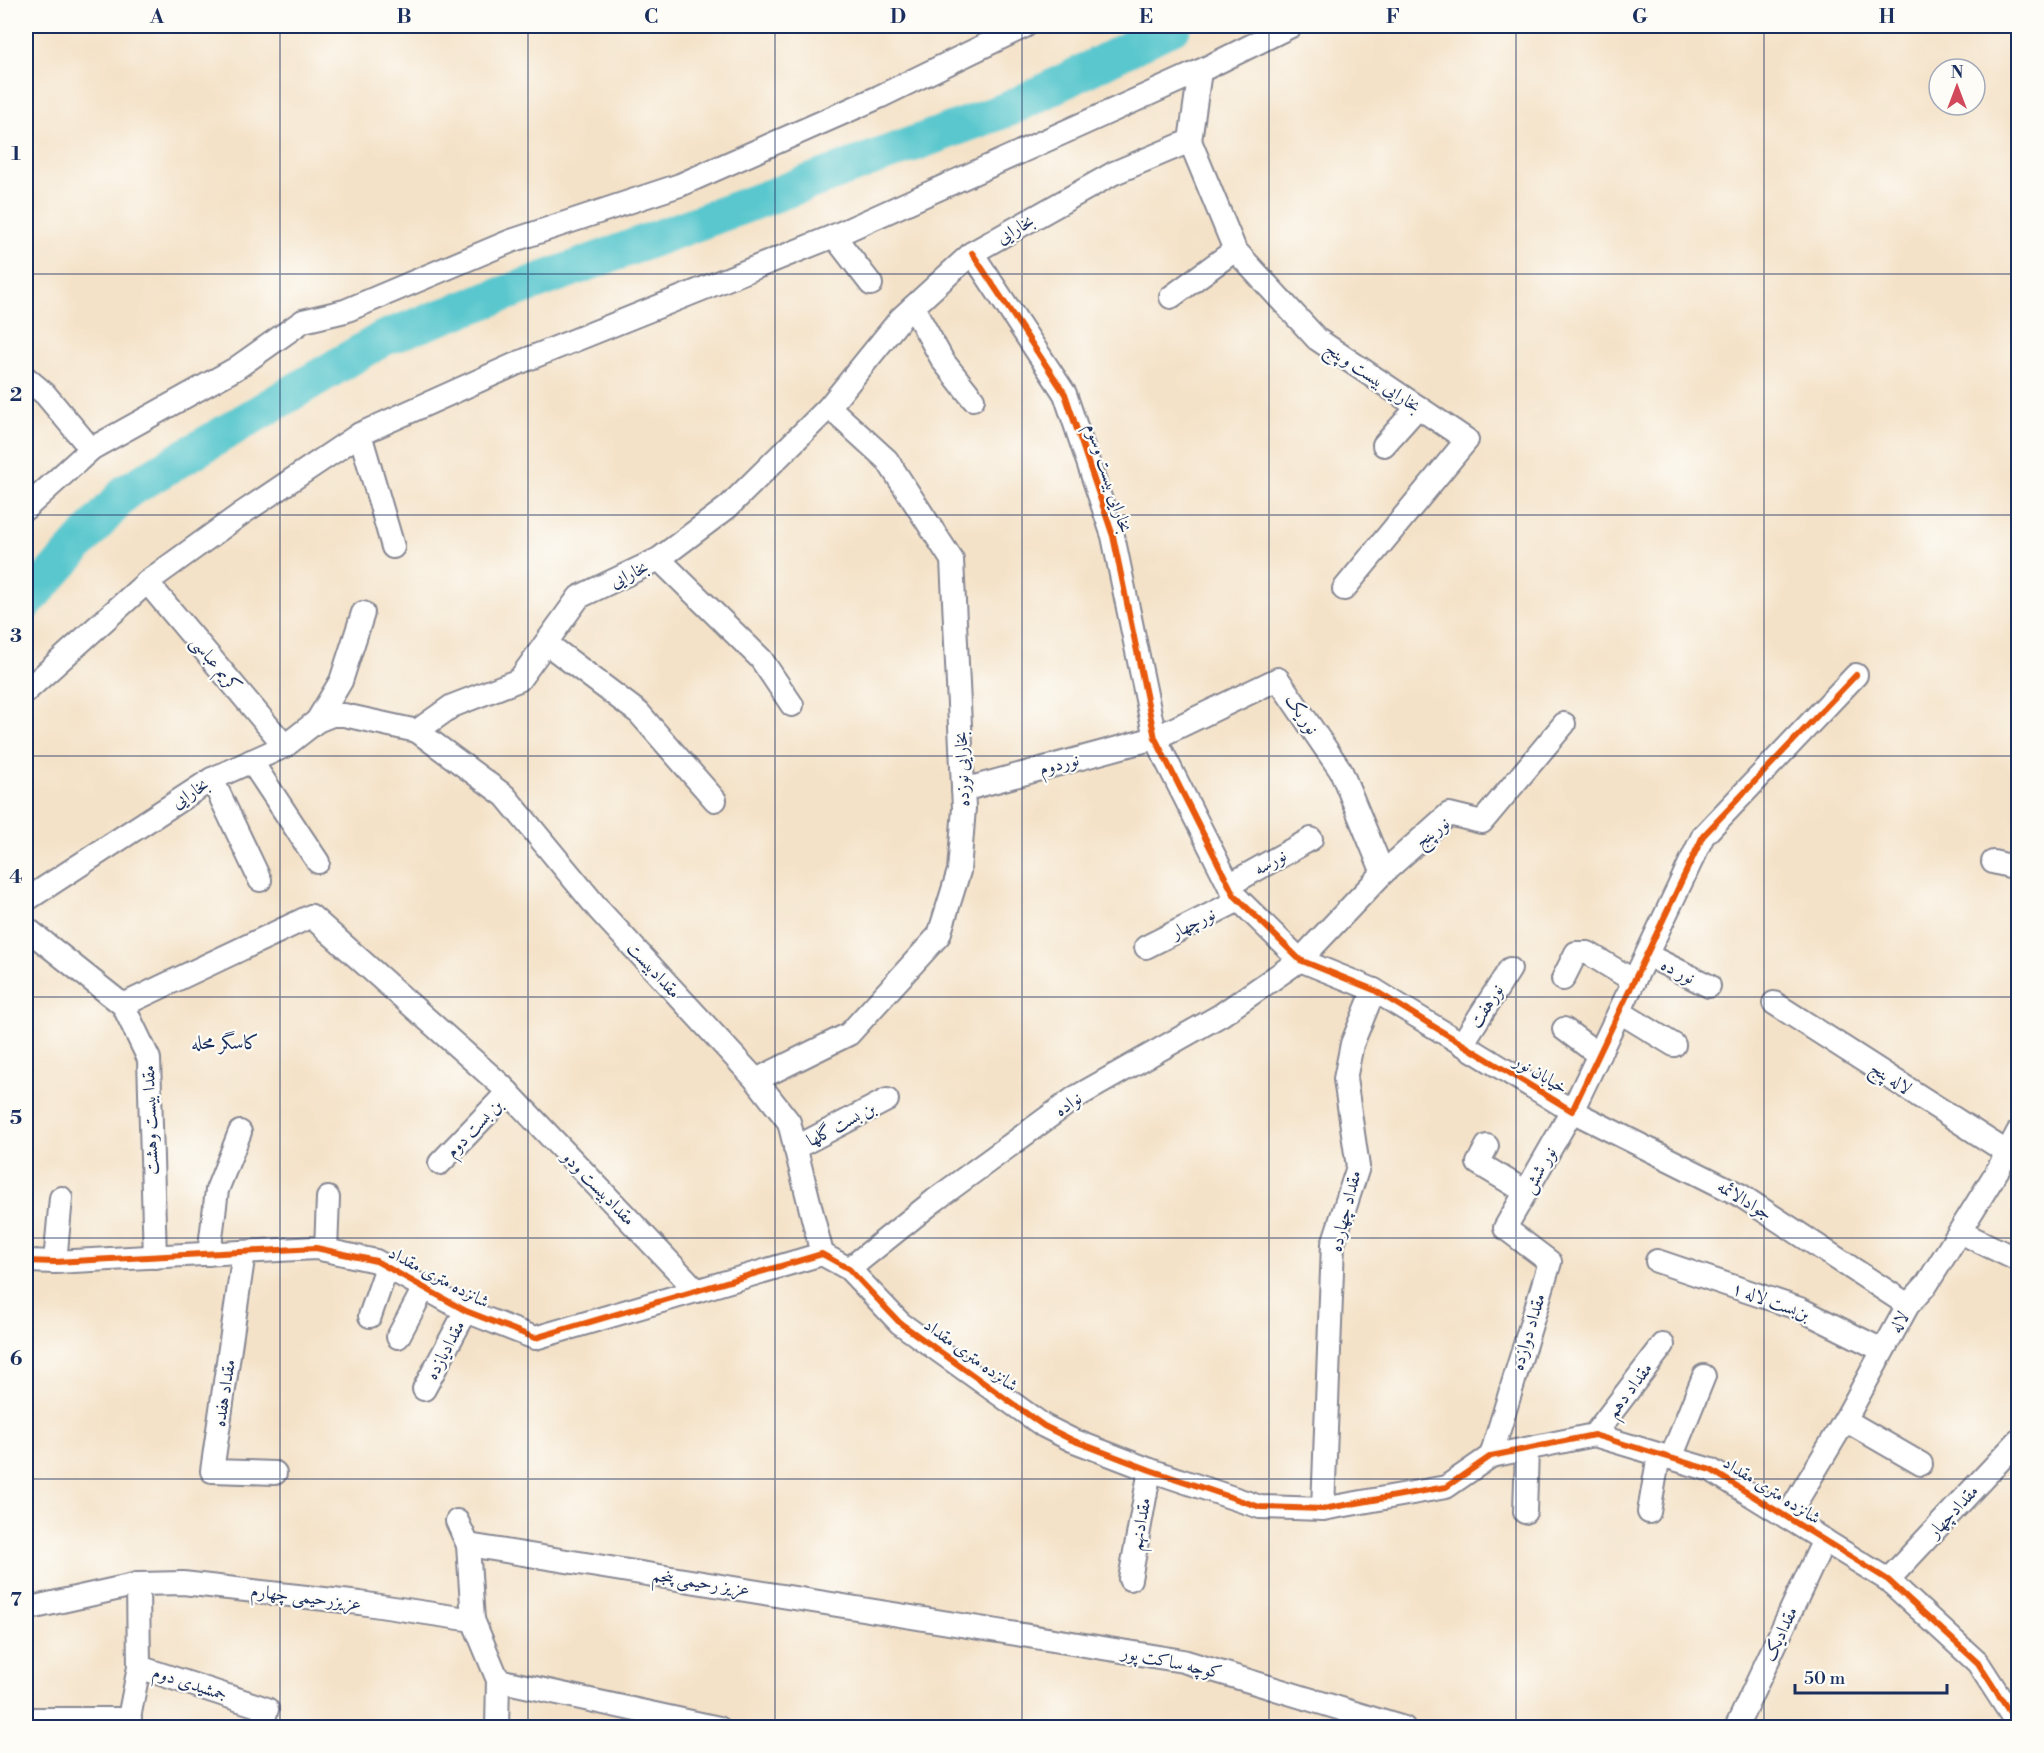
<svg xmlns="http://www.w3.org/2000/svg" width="2044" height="1753" viewBox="0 0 2044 1753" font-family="'Libre Bodoni',Amiri,serif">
<rect width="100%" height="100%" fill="#fdfcf7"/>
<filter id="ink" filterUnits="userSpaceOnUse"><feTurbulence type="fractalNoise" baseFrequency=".0167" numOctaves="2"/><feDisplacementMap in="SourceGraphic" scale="12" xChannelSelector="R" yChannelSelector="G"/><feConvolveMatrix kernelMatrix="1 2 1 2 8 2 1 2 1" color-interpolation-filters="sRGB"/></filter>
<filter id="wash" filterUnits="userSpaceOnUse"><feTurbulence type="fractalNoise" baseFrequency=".008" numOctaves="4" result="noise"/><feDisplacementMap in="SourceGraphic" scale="24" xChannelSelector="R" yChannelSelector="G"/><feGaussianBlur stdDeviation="1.35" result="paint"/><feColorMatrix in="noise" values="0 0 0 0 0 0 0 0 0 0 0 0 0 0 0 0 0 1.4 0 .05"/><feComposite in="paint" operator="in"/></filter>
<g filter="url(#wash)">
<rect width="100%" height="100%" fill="#f4e2c8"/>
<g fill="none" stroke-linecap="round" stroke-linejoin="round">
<polyline stroke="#5ac7ce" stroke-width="36" points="26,603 127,491 384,338 1011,108 1174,26"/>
</g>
</g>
<g filter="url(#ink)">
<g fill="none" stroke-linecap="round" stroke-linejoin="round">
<defs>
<g id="street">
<polyline points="1190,141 1235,250 1317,339 1467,440 1344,589"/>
<polyline points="1190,141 1200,71"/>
<polyline points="834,236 871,284"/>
<polyline points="972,253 1065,394 1113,536 1155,738 1234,895 1300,960 1374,990 1572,1111 1703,836 1856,675"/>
<polyline points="1171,297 1235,250"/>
<polyline points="913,307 943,361 973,399"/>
<polyline points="26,378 45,394 91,449"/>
<polyline points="360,434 393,547"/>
<polyline points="1384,445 1418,407"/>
<polyline points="26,508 91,449 235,369 303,321 345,311 511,241 680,185 879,97 1025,26"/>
<polyline points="659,559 761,659 792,705"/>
<polyline points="147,582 285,746"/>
<polyline points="546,643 639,713 715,800"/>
<polyline points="26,691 147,582 241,514 360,434 518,363 834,236 1200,71 1291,26"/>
<polyline points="317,721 341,681 363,613"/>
<polyline points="417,731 505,796 600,911 756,1080 789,1122 822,1254"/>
<polyline points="251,761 318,862"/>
<polyline points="212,779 260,880"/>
<polyline points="963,790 1155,738 1278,679 1341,771 1383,873"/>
<polyline points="1993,862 2018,868"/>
<polyline points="1229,885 1311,839"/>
<polyline points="26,900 212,779 285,746 317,721 332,715 344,715 417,731 452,706 519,680 579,597 659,559 728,507 829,407 901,318 972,253 1114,173 1190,141"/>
<polyline points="26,928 123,1005 149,1059 155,1257"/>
<polyline points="1146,947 1239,900"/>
<polyline points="1647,955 1709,986"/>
<polyline points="1563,979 1576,953 1588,953 1634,981"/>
<polyline points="1774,1003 2008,1153"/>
<polyline points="123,1005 311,916 502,1086 697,1291"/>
<polyline points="1620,1012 1674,1045"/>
<polyline points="1564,1029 1599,1055"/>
<polyline points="1462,1044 1510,969"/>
<polyline points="756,1080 849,1034 939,935 959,871 964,808 952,560 887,460 829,407"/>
<polyline points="1487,1146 1478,1163 1526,1192"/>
<polyline points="795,1148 887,1100"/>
<polyline points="440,1163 508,1092"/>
<polyline points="1960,1232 2018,1260"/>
<polyline points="326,1250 328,1198"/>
<polyline points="244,1252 212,1471 275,1473"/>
<polyline points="209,1254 217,1190 240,1132"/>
<polyline points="26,1261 55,1262 316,1248 376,1261 466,1311 535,1338 822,1254 849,1269 900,1323 1044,1426 1072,1440 1150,1470 1260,1507 1323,1509 1446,1487 1491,1456 1594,1435 1711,1470 1888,1580 1978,1663 2018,1725"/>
<polyline points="1657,1261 1800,1309 1882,1350"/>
<polyline points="55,1262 61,1198"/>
<polyline points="849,1269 935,1200 1076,1097 1221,1015 1300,960 1383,873 1449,814 1482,822 1564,724"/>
<polyline points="370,1316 387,1267"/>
<polyline points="398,1337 424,1288"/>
<polyline points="424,1389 466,1311"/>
<polyline points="1845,1420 1921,1464"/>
<polyline points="1594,1435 1663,1345"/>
<polyline points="1491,1456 1550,1262 1505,1228 1572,1111 1740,1195 1908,1305"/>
<polyline points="1671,1458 1704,1376"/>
<polyline points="1323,1509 1333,1244 1358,1167 1345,1079 1352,1044 1374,990"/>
<polyline points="1525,1512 1527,1449"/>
<polyline points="1649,1512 1659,1455"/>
<polyline points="1787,1517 1845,1420 1908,1305 1927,1284 1999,1168 2018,1132"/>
<polyline points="457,1521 468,1545 473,1620 498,1680 497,1728"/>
<polyline points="468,1545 1183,1661 1404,1728"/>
<polyline points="1130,1579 1150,1470"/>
<polyline points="1888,1580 2018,1441"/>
<polyline points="138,1584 139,1667 267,1709 261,1728"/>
<polyline points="26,1609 138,1584 183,1583 360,1603 473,1620"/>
<polyline points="498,1680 719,1728"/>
<polyline points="26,1719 130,1719"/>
<polyline points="127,1728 139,1667"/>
<polyline points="1736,1728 1824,1540"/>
</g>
</defs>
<use href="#street" stroke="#888893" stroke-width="26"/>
<use href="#street" stroke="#fff" stroke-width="22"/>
<defs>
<g id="cycleway">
<polyline points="972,253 1065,394 1113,536 1155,738 1234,895 1300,960 1374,990 1572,1111 1703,836 1856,675"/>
<polyline points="26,1261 55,1262 316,1248 376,1261 466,1311 535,1338 822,1254 849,1269 900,1323 1044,1426 1072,1440 1150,1470 1260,1507 1323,1509 1446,1487 1491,1456 1594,1435 1711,1470 1888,1580 1978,1663 2018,1725"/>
</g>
</defs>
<use href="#cycleway" stroke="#fdfcf7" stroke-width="10"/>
<use href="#cycleway" stroke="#e8590c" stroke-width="6"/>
</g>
</g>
<path fill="none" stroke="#1b2f5e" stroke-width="1.5" stroke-opacity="0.55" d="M280 26V1728M528 26V1728M775 26V1728M1022 26V1728M1269 26V1728M1516 26V1728M1764 26V1728M26 274H2018M26 515H2018M26 756H2018M26 997H2018M26 1238H2018M26 1479H2018"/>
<g text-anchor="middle" stroke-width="4.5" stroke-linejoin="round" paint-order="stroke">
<g font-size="18" fill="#1b2f5e" stroke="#fdfcf7">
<text transform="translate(1015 229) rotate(-30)" y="6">بخارایی</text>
<text transform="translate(1373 377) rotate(34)" y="6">بخارایی بیست وپنج</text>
<text transform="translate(1109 478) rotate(72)" y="6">بخارایی بیست وسوم</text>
<text transform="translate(629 574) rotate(-25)" y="6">بخارایی</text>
<text transform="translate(216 664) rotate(50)" y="6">کریم عباسی</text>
<text transform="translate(1302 714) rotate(56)" y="6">نور یک</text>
<text transform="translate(1059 764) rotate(-15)" y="6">نوردوم</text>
<text transform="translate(962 769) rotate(-92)" y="6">بخارایی نوزده</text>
<text transform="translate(190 793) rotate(-32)" y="6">بخارایی</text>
<text transform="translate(1432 832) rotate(-37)" y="6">نورپنج</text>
<text transform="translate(1270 862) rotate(-30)" y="6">نورسه</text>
<text transform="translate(1193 923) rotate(-27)" y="6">نورچهار</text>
<text transform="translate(654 970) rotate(47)" y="6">مقدادبیست</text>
<text transform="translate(1678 971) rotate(27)" y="6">نور ده</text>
<text transform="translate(1486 1006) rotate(-58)" y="6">نورهفت</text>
<text transform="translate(1541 1074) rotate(31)" y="6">خیابان نور</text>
<text transform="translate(1891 1078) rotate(33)" y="6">لاله پنج</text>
<text transform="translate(1068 1104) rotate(-34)" y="6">نواده</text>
<text transform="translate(150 1120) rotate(-92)" y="6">مقدا بیست وهشت</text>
<text transform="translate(841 1124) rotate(-28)" y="6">بن بست گلها</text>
<text transform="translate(474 1128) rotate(-46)" y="6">بن بست دوم</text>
<text transform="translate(1539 1170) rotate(-60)" y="6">نور شش</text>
<text transform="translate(599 1188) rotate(46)" y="6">مقدادبیست ودو</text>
<text transform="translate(1745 1200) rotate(31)" y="6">جوادالائمه</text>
<text transform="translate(1345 1211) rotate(-76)" y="6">مقداد چهارده</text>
<text transform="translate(439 1277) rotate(28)" y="6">شانزده متری مقداد</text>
<text transform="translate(1771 1301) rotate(20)" y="6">بن‌بست لاله ۱</text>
<text transform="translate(1899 1322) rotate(-60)" y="6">لاله</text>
<text transform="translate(1528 1332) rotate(-73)" y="6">مقداد دوازده</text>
<text transform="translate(445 1350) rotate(-62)" y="6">مقدادیازده</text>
<text transform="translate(971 1355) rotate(36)" y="6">شانزده متری مقداد</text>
<text transform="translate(1629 1390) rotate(-53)" y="6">مقداد دهم</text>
<text transform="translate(224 1393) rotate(-81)" y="6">مقداد هفده</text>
<text transform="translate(1772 1490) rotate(32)" y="6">شانزده متری مقداد</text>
<text transform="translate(1953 1511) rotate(-47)" y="6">مقدادچهار</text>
<text transform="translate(1140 1524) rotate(-80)" y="6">مقدادنهم</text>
<text transform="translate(701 1582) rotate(9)" y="6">عزیز رحیمی پنجم</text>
<text transform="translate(306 1597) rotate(7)" y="6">عزیزرحیمی چهارم</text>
<text transform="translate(1780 1634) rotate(-65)" y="6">مقدادیک</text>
<text transform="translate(1172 1662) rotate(12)" y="6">کوچه ساکت پور</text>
<text transform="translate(190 1683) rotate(18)" y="6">جمشیدی دوم</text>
</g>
<g font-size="20" fill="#1b2f5e" stroke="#fdfcf7">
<text x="225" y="1049">کاسگر محله</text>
</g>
</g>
<rect width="2044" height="1753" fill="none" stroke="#fdfcf7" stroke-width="66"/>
<g transform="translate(1957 87)"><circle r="28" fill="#fdfcf7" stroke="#a3aaba" stroke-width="1.5"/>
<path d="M0-4.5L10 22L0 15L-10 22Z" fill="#d1495b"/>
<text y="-9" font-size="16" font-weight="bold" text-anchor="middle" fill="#1b2f5e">N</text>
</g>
<path d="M1795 1684v9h152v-9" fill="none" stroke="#1b2f5e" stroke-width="3"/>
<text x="1804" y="1684" font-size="18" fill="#1b2f5e" stroke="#fdfcf7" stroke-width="4.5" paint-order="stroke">50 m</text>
<rect x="33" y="33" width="1978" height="1687" fill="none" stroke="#1b2f5e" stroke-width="2"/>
<g font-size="20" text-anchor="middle" font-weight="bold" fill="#1b2f5e">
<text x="157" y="23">A</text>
<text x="404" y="23">B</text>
<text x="651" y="23">C</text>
<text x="898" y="23">D</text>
<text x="1146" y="23">E</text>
<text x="1393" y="23">F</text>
<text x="1640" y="23">G</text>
<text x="1887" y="23">H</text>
<text x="16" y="160">1</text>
<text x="16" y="401">2</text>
<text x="16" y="642">3</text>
<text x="16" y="883">4</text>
<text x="16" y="1124">5</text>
<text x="16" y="1365">6</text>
<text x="16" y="1606">7</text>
</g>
</svg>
